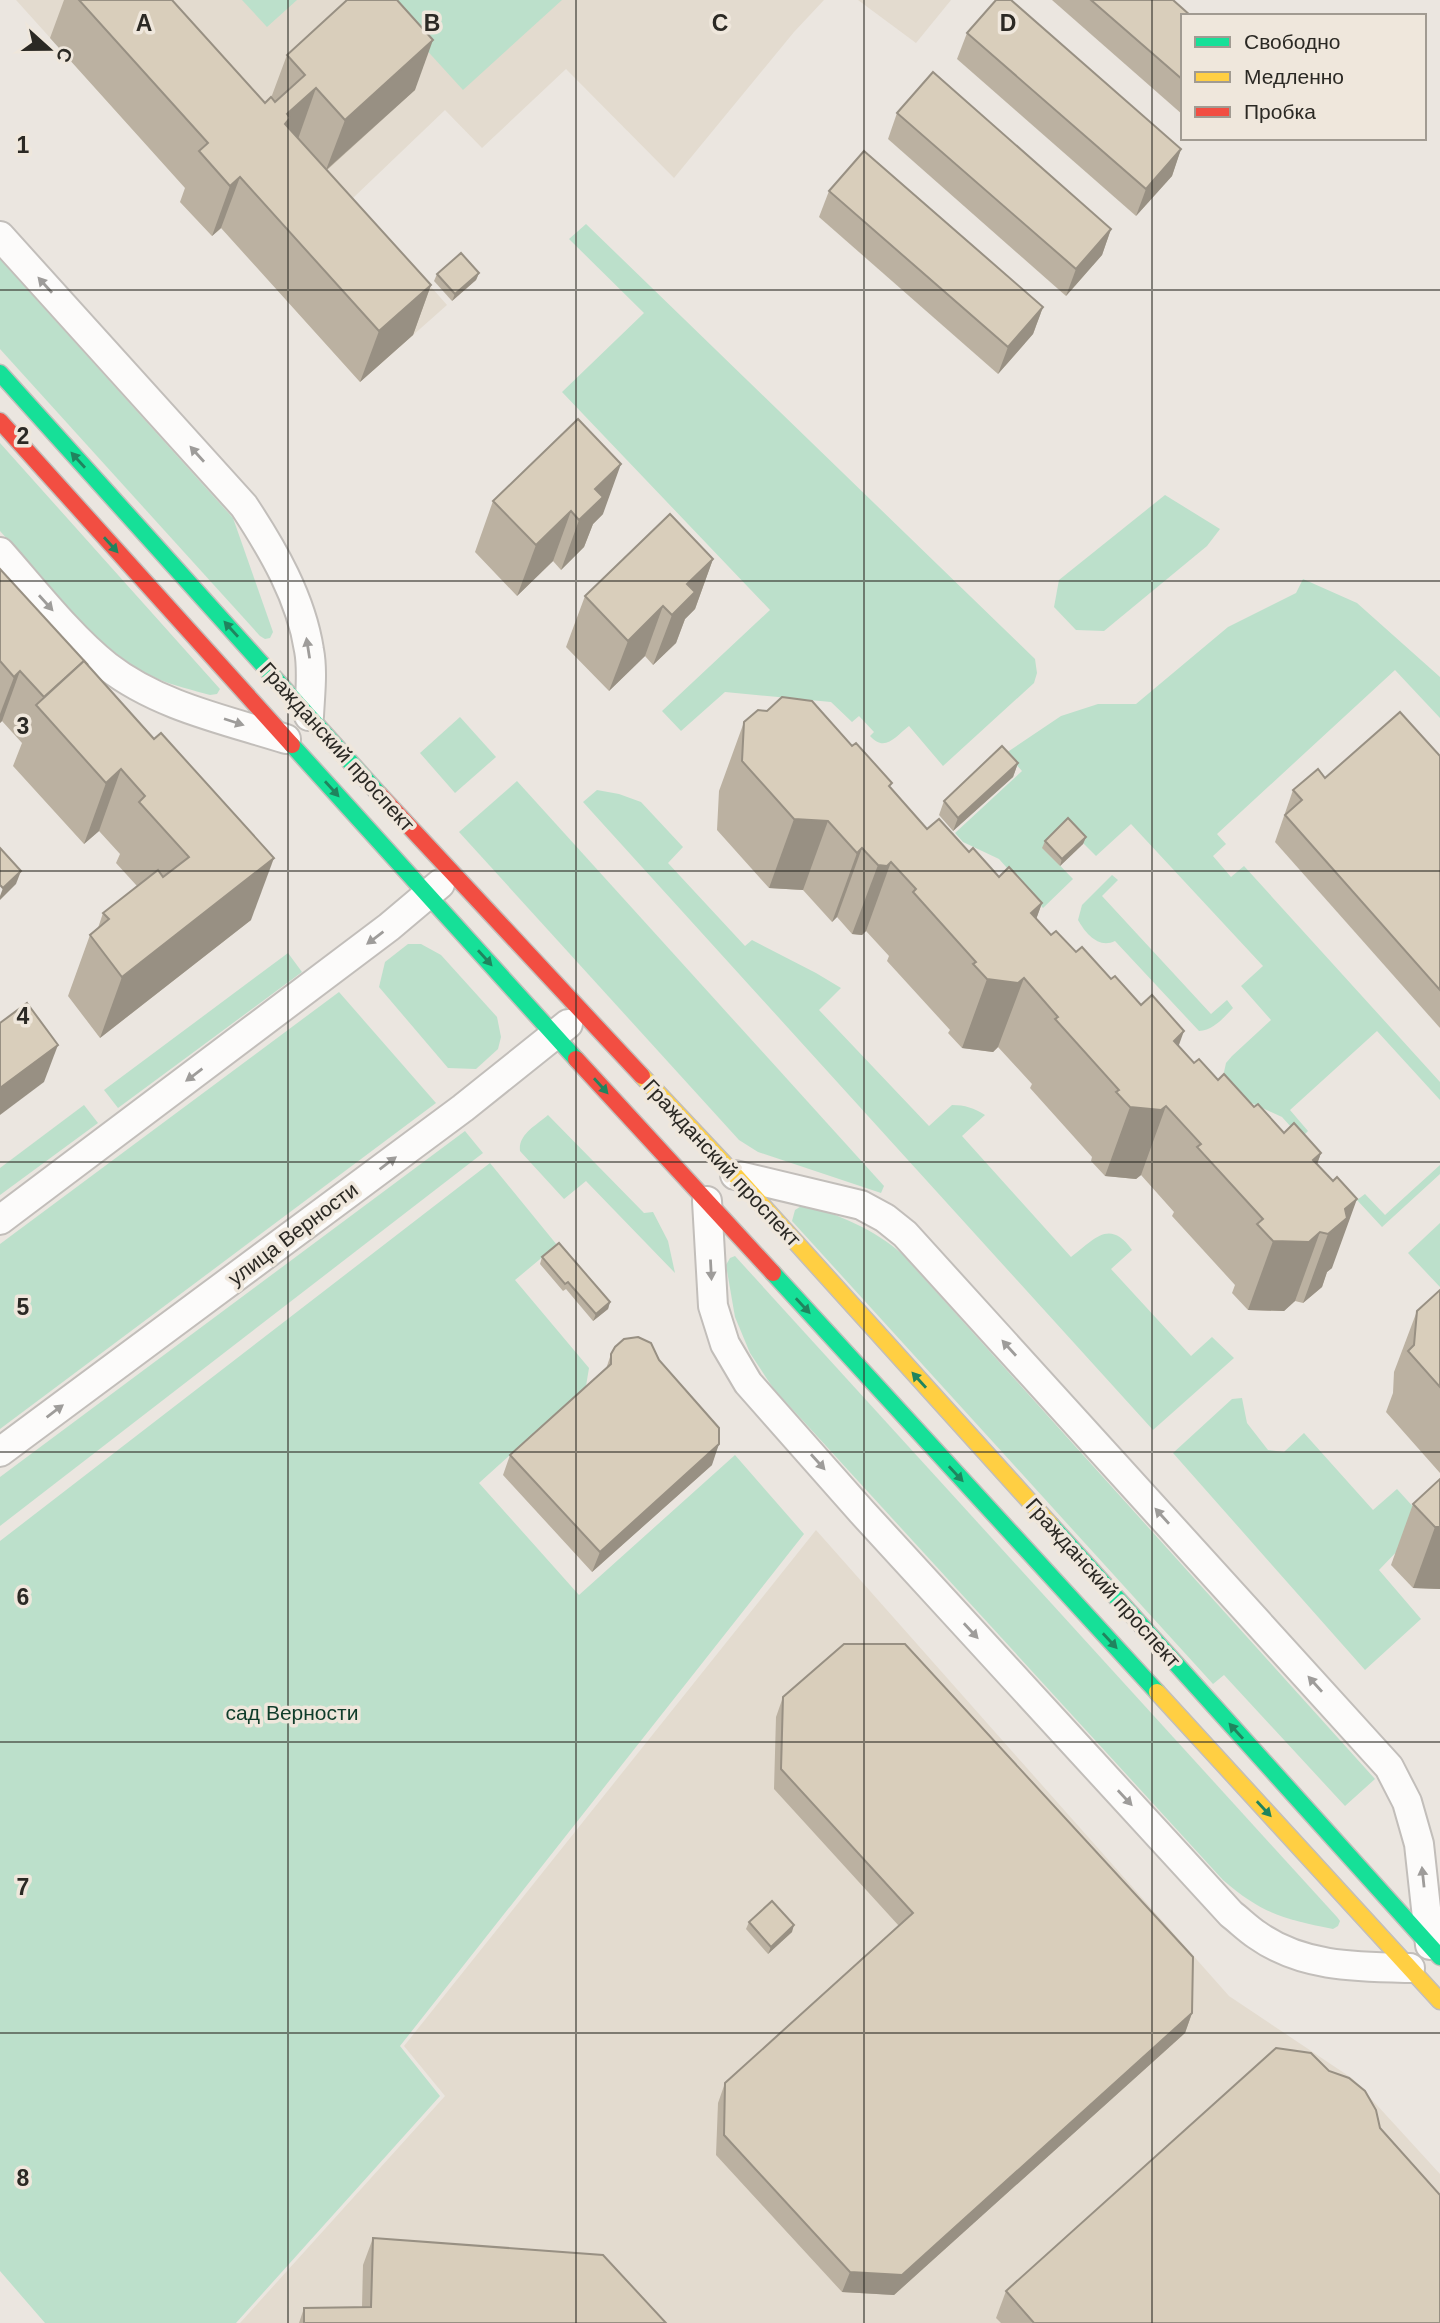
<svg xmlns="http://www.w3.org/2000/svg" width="1440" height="2323" viewBox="0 0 1440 2323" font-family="Helvetica,sans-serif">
<rect width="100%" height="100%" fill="#ebe6e0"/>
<g fill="#e3dbcf">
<polygon points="16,0 824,0 794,32 674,178 566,69 482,148 445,110 353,198 447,305 360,382 222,228 212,236 180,202 190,193"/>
<polygon points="858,0 951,0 916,43"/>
<polygon points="816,1530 1229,1996 1353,2079 1440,2174 1440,2323 240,2323 445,2096 404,2046"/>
</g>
<g fill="#bce0cb">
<polygon points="242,0 297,0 267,27"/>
<polygon points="381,0 562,0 463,90"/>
<path d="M586 224 1035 659 1037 673 1034 683 943 766 909 726C896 736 885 753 870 736L874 732 859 716 852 722 831 702 725 692 681 731 662 711 770 610 562 392 644 313 569 239Z"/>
<polygon points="0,259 233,518 273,632 270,638 265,639 260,636 0,349"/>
<path d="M0 443 220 689 217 694 210 695C193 690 174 686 158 679 98 653 44 579 0 531Z"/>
<polygon points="1165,495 1220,529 1207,546 1104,631 1076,630 1054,607 1059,580"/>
<polygon points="1303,579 1357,603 1440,677 1440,718 1395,670 1217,834 1226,844 1213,856 1231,877 1244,866 1440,1082 1440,1100 1377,1031 1290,1110 1308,1131 1301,1138 1282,1117 1245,1100 1226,1078 1224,1072 1226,1063 1232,1056 1271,1020 1241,986 1263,966 1131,824 1096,856 1066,826 1043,848 1073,879 1043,908 999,859 963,842 955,833 1022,771 1006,753 1061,716 1098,704 1136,704 1228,627 1296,593"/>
<polygon points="460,717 496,757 455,793 420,753"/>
<polygon points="517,781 884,1186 881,1193 758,1152 739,1140 459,832"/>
<path d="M597 790 619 794 641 802 683 847 668 863 745 946 752 940 816 973 841 988 819 1010 929 1126 952 1105C965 1105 974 1108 985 1115L962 1136 1071 1257C1093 1241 1109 1217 1132 1250L1111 1269 1191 1356 1212 1337 1234 1358 1153 1430 583 802Z"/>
<path d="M1112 875 1118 880 1102 896 1211 1014 1227 1000 1233 1008C1223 1018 1214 1030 1199 1031L1115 941C1099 949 1086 934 1078 920L1082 905Z"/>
<polygon points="408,944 421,944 441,955 497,1017 501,1037 498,1049 476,1069 448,1068 379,987 385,962"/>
<polygon points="288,953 302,972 118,1108 104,1090"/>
<polygon points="339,992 436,1103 0,1429 0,1244"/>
<polygon points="84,1105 98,1123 0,1195 0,1168"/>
<path d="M548 1115 644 1213 653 1212 668 1241 675 1273 586 1181 564 1199 520 1151C518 1134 537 1125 548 1115Z"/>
<polygon points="465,1131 483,1153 0,1526 0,1477"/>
<polygon points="490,1163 557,1245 515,1280 589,1368 586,1386 479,1483 579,1595 735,1455 804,1534 400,2046 440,2096 236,2323 45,2323 0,2271 0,1541"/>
<polygon points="1440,1165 1440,1174 1382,1227 1357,1200 1365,1194 1385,1215"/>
<path d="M803 1205C839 1214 875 1230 902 1254L1375 1779 1345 1806 1224 1675 1213 1684 792 1221 795 1210Z"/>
<polygon points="1440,1223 1440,1287 1408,1253"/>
<path d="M735 1256 1337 1917 1340 1921 1338 1926 1333 1929C1284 1919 1262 1914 1223 1880L773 1388 750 1353 735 1317 726 1265 730 1258Z"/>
<polygon points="1242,1398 1247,1423 1268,1450 1284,1452 1304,1433 1373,1510 1397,1489 1426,1521 1379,1570 1421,1619 1365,1670 1173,1453 1232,1399"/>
</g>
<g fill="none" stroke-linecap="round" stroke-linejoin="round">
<defs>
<g id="street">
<path d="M0 236 244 506C273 550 301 598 309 650 313 671 310 695 309 716"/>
<path d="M0 552C32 588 70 637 107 666 158 706 226 720 286 739"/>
<polyline points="735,1175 861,1205 885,1218 905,1234 1389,1767 1407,1802 1419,1844 1430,1945"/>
<path d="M707 1201 713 1306 725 1344 748 1383 862 1512 1231 1914C1240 1921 1248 1929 1257 1935 1302 1967 1356 1967 1410 1968"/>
<polyline points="0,1220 389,927 440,884"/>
<polyline points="0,1452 463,1108 568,1024"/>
</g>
<g id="fast">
<polyline points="0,373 379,794"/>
<polyline points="292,745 576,1059"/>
<polyline points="773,1273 1157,1692"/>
<polyline points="1051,1525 1440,1957"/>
</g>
<g id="slow">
<polyline points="642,1076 735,1175 1051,1525"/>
<polyline points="1157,1692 1440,2001"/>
</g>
<g id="jam">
<polyline points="0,421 292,745"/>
<polyline points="379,794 642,1076"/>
<polyline points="576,1059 773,1273"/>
</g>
</defs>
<use href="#street" stroke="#c2beba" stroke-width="32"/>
<use href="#fast" stroke="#c2beba" stroke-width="19"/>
<use href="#slow" stroke="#c2beba" stroke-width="19"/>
<use href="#jam" stroke="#c2beba" stroke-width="19"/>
<use href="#street" stroke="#fcfbfa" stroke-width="28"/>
<use href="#fast" stroke="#16e098" stroke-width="16"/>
<use href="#slow" stroke="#ffcf43" stroke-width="16"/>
<use href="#jam" stroke="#f24e42" stroke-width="16"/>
</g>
<g fill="#bbb1a1">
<polygon points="64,0 172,0 265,103 271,98 287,55 415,90 327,170 431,285 413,335 360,382 221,228 212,236 180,202 185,188 50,38"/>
<polygon points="1052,0 1173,0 1183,16 1183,115"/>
<polygon points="967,33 1181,149 1172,176 1136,216 957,59"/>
<polygon points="897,113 1111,229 1102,255 1066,296 888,139"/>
<polygon points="829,191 1043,307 1033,334 998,374 819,217"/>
<polygon points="479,273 476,280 452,301 434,281 437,274"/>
<polygon points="493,501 603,514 593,524 584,547 561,570 553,561 517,596 475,552"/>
<polygon points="713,559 695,609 685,619 676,643 653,665 645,656 609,691 566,647 585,596"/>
<polygon points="0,569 251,920 100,1038 68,996 90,935 98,928 103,913 137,886 116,863 120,854 99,831 84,844 13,766 22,743 2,721 0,723"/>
<polygon points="744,722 891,788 927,829 969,852 999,877 1042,903 1036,919 1051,935 1111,979 1179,1046 1194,1063 1254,1107 1284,1133 1321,1153 1317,1164 1333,1181 1332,1268 1327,1272 1322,1287 1303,1303 1295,1301 1284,1311 1248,1310 1232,1293 1235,1285 1172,1216 1174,1212 1141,1175 1136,1179 1105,1176 1091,1161 1092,1157 1030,1088 1032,1084 998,1047 993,1052 962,1048 948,1033 950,1030 887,961 889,956 866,931 862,935 852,934 837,917 832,922 803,890 769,888 717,830 719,791"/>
<polygon points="1440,756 1440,1028 1275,842 1293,790 1325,778"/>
<polygon points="1018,763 1013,777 953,831 939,815 944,801"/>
<polygon points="1086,837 1083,844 1060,866 1042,848 1045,841"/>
<polygon points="542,1257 610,1302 608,1309 593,1321 566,1289 563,1291 540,1264"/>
<polygon points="1440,1290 1440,1473 1386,1412 1393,1393 1394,1372 1417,1311"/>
<polygon points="611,1354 659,1360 712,1465 592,1572 503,1475 510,1455 606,1369"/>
<polygon points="1440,1479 1440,1589 1413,1588 1391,1565 1413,1504"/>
<polygon points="783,1697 1192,2013 1185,2033 894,2295 842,2292 716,2155 718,2103 725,2083 899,1926 774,1789 776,1717"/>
<polygon points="749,1922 792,1932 768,1954 746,1929"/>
<polygon points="1380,2128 1440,2323 1001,2323 996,2318 1006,2291"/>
<polygon points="373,2238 666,2323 299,2323 304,2308 362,2307 363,2265"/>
</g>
<g fill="#989083">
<polygon points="433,40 415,90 326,170 345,120"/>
<polygon points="316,88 298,139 276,159 287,114"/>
<polygon points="1181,149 1172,176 1136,216 1146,189"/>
<polygon points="240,177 221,228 212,236 230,186"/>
<polygon points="1111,229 1102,255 1066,296 1076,269"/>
<polygon points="479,273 476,280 452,301 455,294"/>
<polygon points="431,285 413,335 360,382 379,331"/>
<polygon points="1043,307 1033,334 998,374 1008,347"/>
<polygon points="621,464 603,514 593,524 584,547 561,570 579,520 595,489"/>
<polygon points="571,511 553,561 517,596 536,545"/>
<polygon points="713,559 695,609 685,619 676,643 653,665 672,615 687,584"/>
<polygon points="663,606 645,656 609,691 628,641"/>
<polygon points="20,671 2,721 0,723 0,714 14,677"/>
<polygon points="1018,763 1013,777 953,831 958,818"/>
<polygon points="121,769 99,831 84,844 106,783"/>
<polygon points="794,819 828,821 803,890 769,888"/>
<polygon points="1086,837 1083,844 1060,866 1062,859"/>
<polygon points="862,848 837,917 832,922 857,853"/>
<polygon points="274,858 251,920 100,1038 122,977"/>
<polygon points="891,862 866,931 862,935 852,934 878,865"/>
<polygon points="21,871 16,884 0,900 0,896 3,888"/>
<polygon points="1042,903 1017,972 1024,978 998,1047 993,1052 962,1048 987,979 1031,913"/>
<polygon points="1184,1031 1159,1100 1166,1106 1141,1175 1136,1179 1105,1176 1130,1107 1174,1041"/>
<polygon points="58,1045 44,1082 0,1115 0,1088"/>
<polygon points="1321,1153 1296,1222 1313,1160"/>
<polygon points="1357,1199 1332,1268 1327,1272 1322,1287 1303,1303 1328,1234 1345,1209"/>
<polygon points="1320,1232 1295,1301 1284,1311 1248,1310 1273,1241"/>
<polygon points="610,1302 608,1309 593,1321 596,1314"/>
<polygon points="719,1444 712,1465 592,1572 600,1552"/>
<polygon points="1435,1527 1440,1527 1440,1589 1413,1588"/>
<polygon points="794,1925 792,1932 768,1954 771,1947"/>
<polygon points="1192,2013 1185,2033 894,2295 842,2292 850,2272"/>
</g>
<g fill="#d9cebb" stroke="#989083" stroke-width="2">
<polygon points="79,0 172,0 265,103 271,97 275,102 305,75 287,55 347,0 397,0 433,40 345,120 316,88 287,114 290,118 285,124 431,285 379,331 240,177 230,186 199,151 208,143"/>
<polygon points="996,0 1011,0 1181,149 1146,189 967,33"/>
<polygon points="1091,0 1173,0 1191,16 1183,16 1183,80"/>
<polygon points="933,72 1111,229 1076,269 897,113"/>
<polygon points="864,151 1043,307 1008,347 829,191"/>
<polygon points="461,253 479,273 455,294 437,274"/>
<polygon points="578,419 621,464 595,489 603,497 579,520 571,511 536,545 493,501"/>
<polygon points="670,514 713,559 687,584 695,592 672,615 663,606 628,641 585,596"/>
<polygon points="0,569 88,665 84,661 44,697 20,671 14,677 0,661"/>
<polygon points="84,661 154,739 161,733 274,858 122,977 90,935 109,919 103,913 158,870 163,877 189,857 139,802 145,796 121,769 106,783 36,705"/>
<polygon points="782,697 812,701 852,746 856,743 892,783 889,786 927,829 939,819 969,852 973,848 999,877 1009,867 1042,903 1031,913 1051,935 1056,931 1076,952 1082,947 1111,979 1115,976 1141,1005 1152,995 1184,1031 1174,1041 1194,1063 1199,1059 1218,1080 1224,1074 1254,1107 1258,1104 1284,1133 1294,1123 1321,1153 1313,1160 1333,1181 1337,1177 1357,1199 1345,1209 1347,1218 1328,1234 1320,1232 1309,1242 1273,1241 1257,1224 1263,1219 1197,1147 1201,1144 1166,1106 1161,1110 1130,1107 1116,1092 1119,1090 1055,1019 1058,1017 1024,978 1018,983 987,979 973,964 976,962 913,892 916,889 891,862 887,866 878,865 862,848 857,853 828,821 794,819 742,761 744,722 758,710 767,711"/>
<polygon points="1400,712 1440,756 1440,990 1285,815 1302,800 1293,790 1318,769 1325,778"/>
<polygon points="1002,746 1018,763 958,818 944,801"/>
<polygon points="1068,818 1086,837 1062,859 1045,841"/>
<polygon points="0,848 21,871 3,888 0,885"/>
<polygon points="27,1003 58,1045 0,1088 0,1023"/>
<polygon points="559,1243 610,1302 596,1314 568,1282 565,1284 542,1257"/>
<polygon points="1440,1290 1440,1387 1408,1351 1414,1345 1417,1311"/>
<polygon points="638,1337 651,1343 659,1360 719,1428 719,1444 600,1552 510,1455 611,1364 611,1354 615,1347 624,1339"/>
<polygon points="1440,1479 1440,1527 1435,1527 1413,1504"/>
<polygon points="844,1644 905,1644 1193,1957 1192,2013 902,2275 850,2272 724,2135 725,2083 913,1913 781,1769 783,1697"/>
<polygon points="772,1901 794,1925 771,1947 749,1922"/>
<polygon points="1276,2048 1311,2053 1329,2071 1349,2078 1365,2091 1376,2110 1380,2128 1440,2195 1440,2323 1034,2323 1006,2291"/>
<polygon points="373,2238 603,2255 666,2323 304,2323 304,2308 371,2307"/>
</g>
<defs><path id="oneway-solid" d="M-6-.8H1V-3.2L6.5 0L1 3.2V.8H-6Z" transform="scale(1.75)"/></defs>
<g fill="#9e9c9a">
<use href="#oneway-solid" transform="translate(45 285) rotate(-132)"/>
<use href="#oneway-solid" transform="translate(197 454) rotate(-132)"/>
<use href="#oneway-solid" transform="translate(46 603) rotate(48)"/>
<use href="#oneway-solid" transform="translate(308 648) rotate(-99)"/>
<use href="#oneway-solid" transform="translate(234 722) rotate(18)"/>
<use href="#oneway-solid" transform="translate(375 938) rotate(143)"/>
<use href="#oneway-solid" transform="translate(194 1075) rotate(143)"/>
<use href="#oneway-solid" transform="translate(388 1163) rotate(-37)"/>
<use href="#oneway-solid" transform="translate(711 1270) rotate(87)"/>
<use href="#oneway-solid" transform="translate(1009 1348) rotate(-132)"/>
<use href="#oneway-solid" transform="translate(55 1411) rotate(-37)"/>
<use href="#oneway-solid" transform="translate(818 1462) rotate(48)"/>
<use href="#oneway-solid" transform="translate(1162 1516) rotate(-132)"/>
<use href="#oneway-solid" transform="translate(971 1631) rotate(47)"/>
<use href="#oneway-solid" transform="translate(1315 1684) rotate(-132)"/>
<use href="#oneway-solid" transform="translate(1125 1798) rotate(47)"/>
<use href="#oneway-solid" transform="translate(1423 1877) rotate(-96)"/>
</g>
<g fill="#20845e">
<use href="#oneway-solid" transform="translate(78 460) rotate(-132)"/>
<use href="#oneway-solid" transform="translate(111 545) rotate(48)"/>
<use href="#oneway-solid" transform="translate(231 629) rotate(-132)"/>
<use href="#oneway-solid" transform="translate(332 789) rotate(48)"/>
<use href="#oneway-solid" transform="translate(485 958) rotate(48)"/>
<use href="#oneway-solid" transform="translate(601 1086) rotate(48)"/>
<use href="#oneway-solid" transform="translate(803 1306) rotate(47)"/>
<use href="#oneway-solid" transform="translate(919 1380) rotate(-132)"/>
<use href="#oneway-solid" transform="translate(956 1474) rotate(47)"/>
<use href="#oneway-solid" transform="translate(1110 1641) rotate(47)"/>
<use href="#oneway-solid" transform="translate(1236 1731) rotate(-132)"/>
<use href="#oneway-solid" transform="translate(1264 1809) rotate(47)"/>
</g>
<path fill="none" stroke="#2b2924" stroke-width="2" stroke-opacity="0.55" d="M288 0V2323M576 0V2323M864 0V2323M1152 0V2323M0 290H1440M0 581H1440M0 871H1440M0 1162H1440M0 1452H1440M0 1742H1440M0 2033H1440"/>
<g text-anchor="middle" stroke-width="7" stroke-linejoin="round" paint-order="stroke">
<g font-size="21" fill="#2b2924" stroke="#efe7dc">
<text transform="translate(337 747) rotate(48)" y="7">Гражданский проспект</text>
<text transform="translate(722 1163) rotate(47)" y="7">Гражданский проспект</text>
<text transform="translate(293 1234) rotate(-37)" y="7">улица Верности</text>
<text transform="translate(1103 1583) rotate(48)" y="7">Гражданский проспект</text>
</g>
<g font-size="21" fill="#0f3c2a" stroke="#efe7dc">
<text x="292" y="1720">сад Верности</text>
</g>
</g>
<g font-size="23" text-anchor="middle" font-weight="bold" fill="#2b2924" stroke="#efe7dc" stroke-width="7" stroke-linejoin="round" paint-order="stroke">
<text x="144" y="31">A</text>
<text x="432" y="31">B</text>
<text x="720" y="31">C</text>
<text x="1008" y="31">D</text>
<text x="23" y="153">1</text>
<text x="23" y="444">2</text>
<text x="23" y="734">3</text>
<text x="23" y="1024">4</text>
<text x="23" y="1315">5</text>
<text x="23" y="1605">6</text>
<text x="23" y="1895">7</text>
<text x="23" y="2186">8</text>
</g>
<rect x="1181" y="14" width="245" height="126" fill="#efe7dc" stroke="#a19b92" stroke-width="2"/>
<rect x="1195" y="37" width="35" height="10" fill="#16e098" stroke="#a19b92" stroke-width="2"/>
<text x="1244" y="49" font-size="21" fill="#2b2924">Свободно</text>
<rect x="1195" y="72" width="35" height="10" fill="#ffcf43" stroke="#a19b92" stroke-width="2"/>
<text x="1244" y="84" font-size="21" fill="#2b2924">Медленно</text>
<rect x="1195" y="107" width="35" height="10" fill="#f24e42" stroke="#a19b92" stroke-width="2"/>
<text x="1244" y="119" font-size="21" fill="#2b2924">Пробка</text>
<g transform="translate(49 49) rotate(111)" stroke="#efe7dc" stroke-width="5" paint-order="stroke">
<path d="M0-5L12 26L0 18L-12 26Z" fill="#2b2924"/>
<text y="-10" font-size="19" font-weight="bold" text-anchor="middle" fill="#2b2924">С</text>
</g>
</svg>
